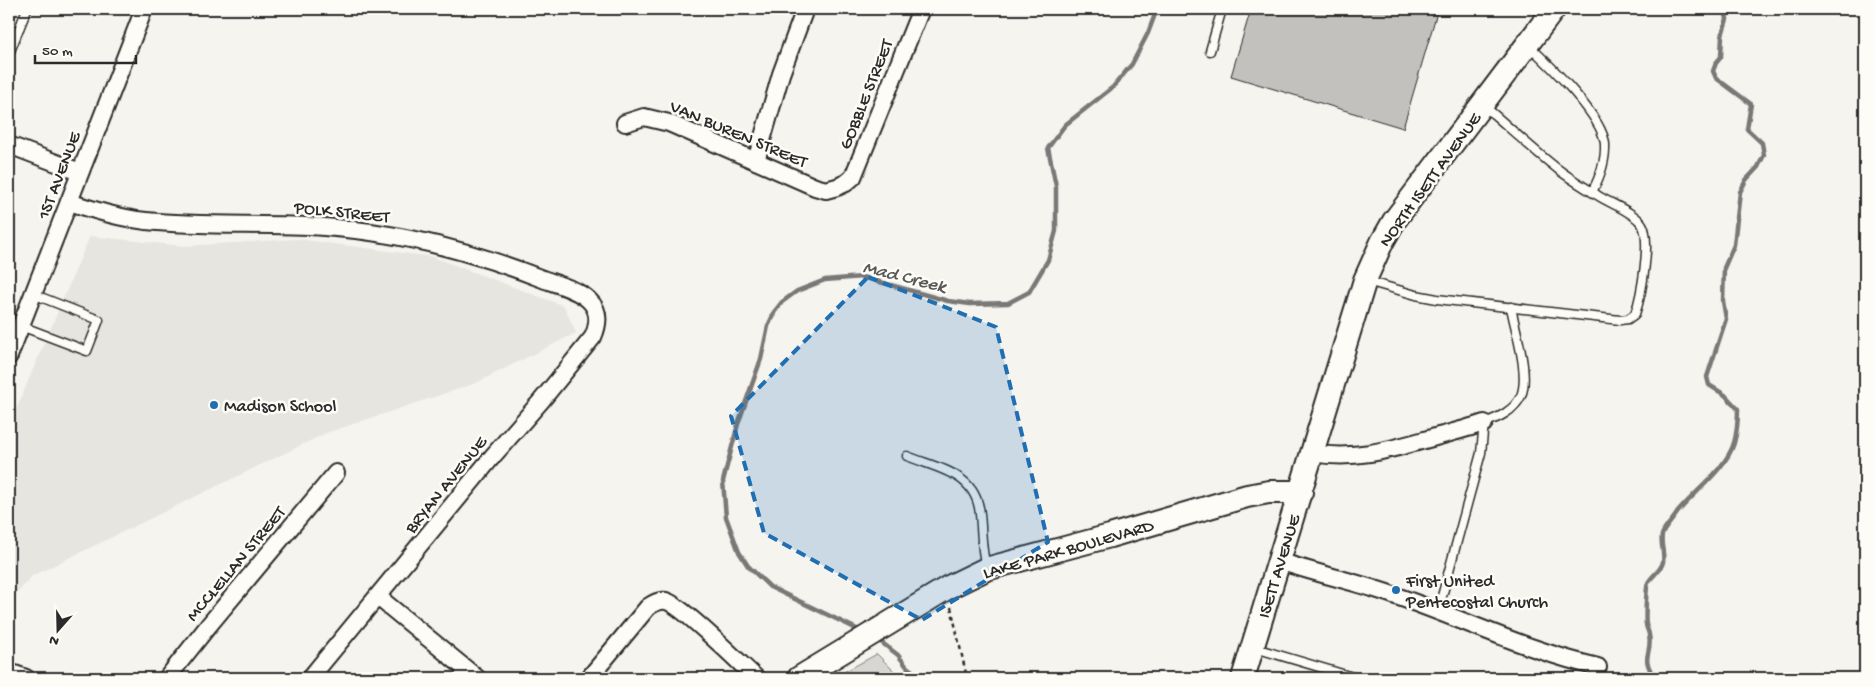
<svg xmlns="http://www.w3.org/2000/svg" width="1874" height="687" viewBox="0 0 1874 687" font-family="'Gochi Hand',sans-serif">
<rect width="100%" height="100%" fill="#f5f4ef"/>
<filter id="ink" filterUnits="userSpaceOnUse"><feTurbulence type="fractalNoise" baseFrequency=".02" numOctaves="2"/><feDisplacementMap in="SourceGraphic" scale="10" xChannelSelector="R" yChannelSelector="G"/><feConvolveMatrix kernelMatrix="1 2 1 2 8 2 1 2 1" color-interpolation-filters="sRGB"/></filter>
<g filter="url(#ink)">
<polygon fill="#e6e5e0" points="90,236 183,246 297,239 433,257 564,306 576,333 476,383 326,433 32,576 9,602 9,426"/>
<polygon fill="#d7d6d2" stroke="#81807e" points="877,654 901,678 833,678"/>
<g fill="none" stroke-linecap="round" stroke-linejoin="round">
<g stroke="#797877" stroke-width="4.5">
<polyline points="861,631 770,587 748,566 739,552 726,517 723,481 738,424 761,359 768,326 775,311 782,302 797,291 825,280 862,277 948,301 970,304 1008,303 1029,292 1048,260 1056,231 1056,186 1048,148 1065,125 1113,87 1132,64 1148,33 1157,9"/>
<polyline points="877,639 898,655 907,667 915,673 920,678"/>
<path d="M1655 678C1639 655 1653 655 1649 635 1649 631 1646 628 1646 624 1645 620 1646 587 1648 583 1651 576 1661 571 1663 562 1665 554 1660 544 1662 535 1664 528 1673 520 1677 513 1694 492 1726 469 1734 443 1737 432 1738 420 1738 409L1725 395 1709 385 1707 377 1726 319 1723 301 1724 268 1734 245 1740 192 1746 180 1758 167 1764 155 1762 143 1747 129 1751 104 1716 78 1713 71 1716 63 1721 57 1722 35 1727 19 1725 9"/>
</g>
</g>
<polygon fill="#c2c1be" stroke="#2b2b2b" points="1251,9 1438,9 1403,128 1231,76"/>
<g fill="none" stroke-linecap="round" stroke-linejoin="round">
<defs>
<g id="lane">
<path d="M1528 45C1549 64 1603 117 1605 144 1606 162 1600 177 1592 192"/>
<polyline points="1210,51 1222,9"/>
<polyline points="9,54 27,9"/>
<path d="M1367 281 1416 295 1437 299 1620 320 1628 319 1635 314C1641 297 1652 240 1642 224 1634 212 1609 203 1597 195 1584 187 1571 179 1559 170 1533 150 1508 126 1483 105"/>
<polyline points="21,326 87,351 99,320 33,294"/>
<path d="M907 456C939 469 976 473 980 514 982 533 981 548 986 567"/>
<path d="M1438 611 1481 453 1484 423C1498 418 1514 411 1521 396 1530 374 1515 330 1511 307"/>
<polyline points="1255,648 1356,678"/>
<polyline points="457,678 466,668"/>
</g>
<g id="street">
<polyline points="625,123 644,117 669,123 815,187 826,190 837,187 846,183 853,177 921,9"/>
<polyline points="9,145 80,172"/>
<polyline points="756,161 781,74 805,9"/>
<path d="M69 202C94 210 119 218 146 221 205 227 265 223 324 227 397 232 471 251 540 278 569 289 611 296 593 337L541 401 492 457 310 678"/>
<polyline points="9,356 144,9"/>
<path d="M1313 453C1358 461 1395 448 1439 436 1454 432 1469 428 1484 423"/>
<path d="M1279 561C1317 574 1358 582 1396 596 1463 619 1528 651 1598 667"/>
<polyline points="378,597 477,678"/>
<polyline points="9,672 26,678"/>
<polyline points="167,678 209,625 336,473"/>
<path d="M589 678 648 607C654 603 659 600 666 601 680 604 742 665 756 678"/>
</g>
<g id="secondary">
<polyline points="799,678 947,588 986,569 1110,536 1247,496 1269,492 1301,492"/>
<polyline points="1243,678 1365,280 1382,242 1394,221 1554,9"/>
</g>
</defs>
<use href="#lane" stroke="#2b2b2b" stroke-width="11"/>
<use href="#street" stroke="#2b2b2b" stroke-width="20"/>
<use href="#secondary" stroke="#2b2b2b" stroke-width="26"/>
<polyline stroke="#2b2b2b" stroke-width="2.5" stroke-dasharray="4 4" stroke-linecap="butt" points="951,607 967,678"/>
<use href="#lane" stroke="#fdfcf7" stroke-width="8"/>
<use href="#street" stroke="#fdfcf7" stroke-width="16"/>
<use href="#secondary" stroke="#fdfcf7" stroke-width="22"/>
</g>
</g>
<path fill="#1f6fb2" fill-opacity="0.2" stroke="#1f6fb2" stroke-width="4" stroke-dasharray="10 6" stroke-linejoin="round" d="M868 277 996 327 1048 542 922 620 764 533 731 416Z"/>
<g fill="#1f6fb2" stroke="#fdfcf7" stroke-width="2">
<circle cx="214" cy="405" r="5"/>
<circle cx="1396" cy="590" r="5"/>
</g>
<g text-anchor="middle" stroke-width="5" stroke-linejoin="round" paint-order="stroke">
<g font-size="18" fill="#2b2b2b" stroke="#fdfcf7">
<text transform="translate(865 94) rotate(-68)" y="6">GOBBLE STREET</text>
<text transform="translate(739 133) rotate(23)" y="6">VAN BUREN STREET</text>
<text transform="translate(58 175) rotate(-69)" y="6">1ST AVENUE</text>
<text transform="translate(1429 179) rotate(-54)" y="6">NORTH ISETT AVENUE</text>
<text transform="translate(342 211) rotate(6)" y="6">POLK STREET</text>
<text transform="translate(445 484) rotate(-51)" y="6">BRYAN AVENUE</text>
<text transform="translate(1068 548) rotate(-16)" y="6">LAKE PARK BOULEVARD</text>
<text transform="translate(235 563) rotate(-50)" y="6">MCCLELLAN STREET</text>
<text transform="translate(1278 566) rotate(-73)" y="6">ISETT AVENUE</text>
</g>
<g font-size="18" fill="#2b2b2b" stroke="#fdfcf7" text-anchor="start">
<text x="224" y="411">Madison School</text>
<text x="1406" y="586">First United<tspan x="1406" dy="21">Pentecostal Church</tspan></text>
</g>
<g font-size="19" font-style="italic" fill="#585857" stroke="#fdfcf7">
<text transform="translate(905 275) rotate(14)" y="7">Mad Creek</text>
</g>
</g>
<rect width="1874" height="687" fill="none" stroke="#fdfcf7" stroke-width="30"/>
<rect x="15" y="15" width="1844" height="657" fill="none" stroke="#2b2b2b" stroke-width="2" filter="url(#ink)"/>
<g transform="translate(58 630) rotate(200)" stroke="#fdfcf7" stroke-width="4" paint-order="stroke">
<path d="M0-4L9 19L0 12L-9 19Z" fill="#2b2b2b"/>
<text y="-8" font-size="14" font-weight="bold" text-anchor="middle" fill="#2b2b2b">N</text>
</g>
<path d="M35 55v8h101v-8" fill="none" stroke="#2b2b2b" stroke-width="2.5"/>
<text x="42" y="55" font-size="15" fill="#2b2b2b" stroke="#fdfcf7" stroke-width="4" paint-order="stroke">50 m</text>
</svg>
